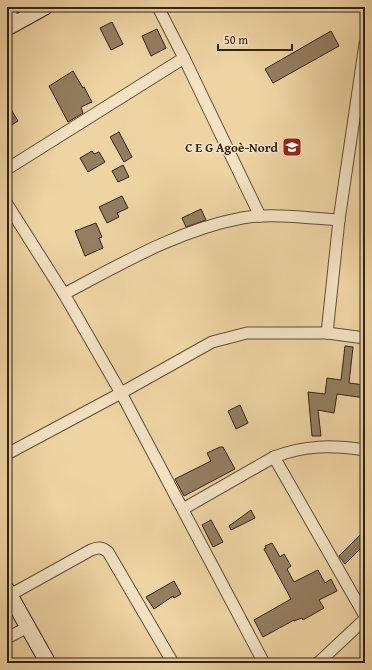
<svg xmlns="http://www.w3.org/2000/svg" width="372" height="670" viewBox="0 0 372 670" font-family="'Gentium Book Plus',serif">
<rect width="100%" height="100%" fill="#eed3a3"/>
<filter id="stains"><feTurbulence type="fractalNoise" baseFrequency=".005" numOctaves="4"/><feColorMatrix values="0 0 0 0 .2 0 0 0 0 .09 0 0 0 0 .02 0 0 0 .5 -.17"/></filter>
<radialGradient id="worn" r=".72"><stop offset=".6" stop-color="#630" stop-opacity="0"/><stop offset="1" stop-color="#630" stop-opacity=".3"/></radialGradient>
<g fill="#947e60" stroke="#322218">
<polygon points="112,22 123,44 111,50 100,28"/>
<polygon points="157,29 166,48 151,56 142,36"/>
<polygon points="331,31 339,46 273,83 265,69"/>
<polygon points="73,71 83,88 84,87 92,102 81,107 83,113 68,122 49,86"/>
<polygon points="7,103 18,121 7,128"/>
<polygon points="119,132 132,157 124,162 110,137"/>
<polygon points="92,151 94,154 99,152 105,162 88,172 80,158"/>
<polygon points="123,165 129,177 118,182 112,171"/>
<polygon points="122,196 128,208 117,213 119,217 107,223 99,207"/>
<polygon points="201,209 206,220 186,227 182,218"/>
<polygon points="96,223 102,237 99,238 103,248 85,256 75,231"/>
<polygon points="345,346 353,347 349,383 365,385 365,398 337,394 334,413 318,410 321,436 312,436 308,392 325,394 327,378 341,380"/>
<polygon points="240,405 248,423 236,429 228,411"/>
<polygon points="220,447 223,447 235,469 184,496 175,479 211,461 207,453"/>
<polygon points="251,510 255,518 231,530 229,526"/>
<polygon points="211,520 223,542 213,547 202,525"/>
<polygon points="365,530 365,544 345,564 339,556"/>
<polygon points="272,543 280,557 284,554 291,566 287,569 294,582 318,570 325,583 331,579 337,591 319,600 324,608 303,620 302,618 294,621 294,620 263,637 254,620 291,599 264,549 266,548 265,546"/>
<polygon points="174,581 181,594 174,598 173,596 154,609 146,597"/>
</g>
<g fill="none" stroke-linecap="round" stroke-linejoin="round">
<defs>
<g id="street">
<polyline points="158,7 184,58 260,216"/>
<polyline points="7,8 16,23"/>
<polyline points="7,169 184,58"/>
<polyline points="7,204 64,294 121,393 264,663"/>
<path d="M64 294C121 264 178 230 242 218 270 213 310 218 339 220"/>
<polyline points="327,333 339,220 365,44"/>
<polyline points="7,454 121,393 212,342 247,333 327,333 365,338"/>
<polyline points="274,457 365,616"/>
<path d="M183 509 274 457C305 445 332 445 365 450"/>
<path d="M10 595 91 550C98 547 102 547 108 552L173 663"/>
<polyline points="7,638 28,627"/>
<polyline points="318,663 365,619"/>
</g>
<g id="secondary">
<polyline points="7,28 45,7"/>
<polyline points="7,590 48,663"/>
</g>
</defs>
<use href="#street" stroke="#614e3b" stroke-width="13"/>
<use href="#secondary" stroke="#322218" stroke-width="17"/>
<use href="#street" stroke="#f4e2c3" stroke-width="11"/>
<use href="#secondary" stroke="#f4e2c3" stroke-width="15"/>
</g>
<defs>
<symbol id="school-square" viewBox="-11 -11 22 22"><rect x="-9" y="-9" width="18" height="18" rx="4" fill="#8f2418" stroke="#f4e2c3"/><path d="M0-5L7-2L0 1L-7-2ZM-4 1L0 2.5L4 1V4Q0 6-4 4Z" fill="#fff"/></symbol>
</defs>
<g fill-rule="evenodd">
<use href="#school-square" x="281" y="136" width="22" height="22"/>
</g>
<g text-anchor="middle" stroke-width="3" stroke-linejoin="round" paint-order="stroke">
<g font-size="13" font-weight="bold" fill="#322218" stroke="#f4e2c3" text-anchor="end">
<text x="278" y="152">C E G Agoè-Nord</text>
</g>
</g>
<rect width="372" height="670" fill="none" stroke="#eed3a3" stroke-width="24"/>
<rect x="8" y="8" width="356" height="654" fill="none" stroke="#322218" stroke-width="2"/>
<rect x="12" y="12" width="348" height="646" fill="none" stroke="#322218"/>
<path d="M218 44v6h74v-6" fill="none" stroke="#322218" stroke-width="2"/>
<text x="224" y="44" font-size="12" fill="#322218" stroke="#f4e2c3" stroke-width="3" paint-order="stroke">50 m</text>
<rect width="100%" height="100%" filter="url(#stains)"/>
<rect width="100%" height="100%" fill="url(#worn)"/>
</svg>
